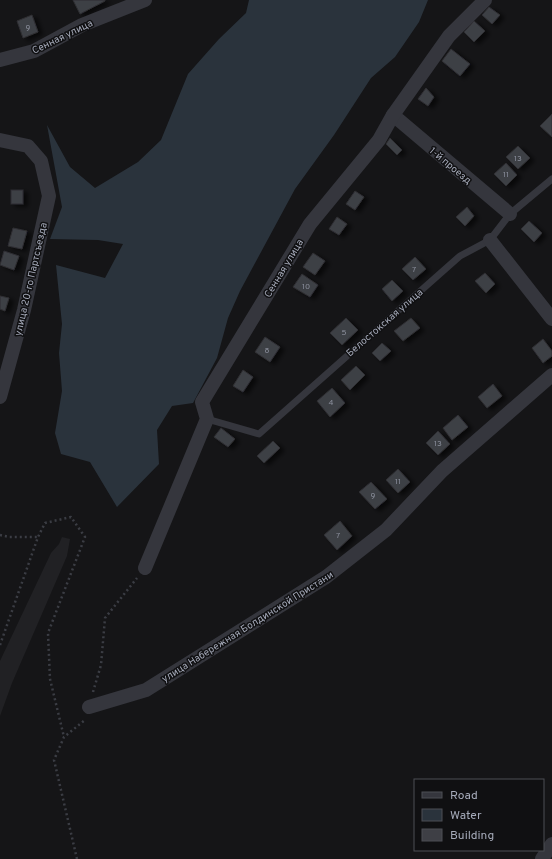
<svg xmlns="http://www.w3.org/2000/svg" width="552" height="859" viewBox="0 0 552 859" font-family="Overpass,sans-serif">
<defs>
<filter id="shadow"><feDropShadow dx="4.5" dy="2.5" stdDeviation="2" flood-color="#0009"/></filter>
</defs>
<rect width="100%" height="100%" fill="#151517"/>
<polygon fill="#212124" points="62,537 70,539 67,556 12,683 0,716 0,661 51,553 59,544"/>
<polygon fill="#2a333c" points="249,0 428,0 419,22 395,57 371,78 334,135 295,189 240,291 228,318 217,358 193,403 172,406 157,430 159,464 117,507 90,462 61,454 55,433 62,391 59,353 62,324 56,265 105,278 123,244 98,240 50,239 62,207 47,125 70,167 95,188 138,162 161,140 188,74 219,39 246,13"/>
<g fill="#3e3f45" stroke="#2f2f33" filter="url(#shadow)">
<polygon points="73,0 105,0 105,1 80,14"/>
<polygon points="489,7 500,15 492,24 482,15"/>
<polygon points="32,15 38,32 23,38 17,21"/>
<polygon points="474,21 485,31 474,42 464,32"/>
<polygon points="451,49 470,64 460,76 442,61"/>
<polygon points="426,88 434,97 428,106 418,99"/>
<polygon points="552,114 552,137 540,126"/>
<polygon points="390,138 402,150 397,155 386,144"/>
<polygon points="518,146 530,158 518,169 506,157"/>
<polygon points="506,163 517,175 506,186 494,174"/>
<rect x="11" y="190" width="12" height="14"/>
<polygon points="355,191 364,197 355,210 346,204"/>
<polygon points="467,207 474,216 465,226 456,217"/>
<polygon points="337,217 347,224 339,235 329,229"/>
<polygon points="529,221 542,233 534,242 521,229"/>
<polygon points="13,228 27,231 22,249 8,246"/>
<polygon points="4,251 19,256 14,270 0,265"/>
<polygon points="313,253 325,261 315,275 303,267"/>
<polygon points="415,257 426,269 413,280 402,269"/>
<polygon points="485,273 495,284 486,293 475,281"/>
<polygon points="302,274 318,285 310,297 293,287"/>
<polygon points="392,280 403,291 392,301 382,289"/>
<polygon points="0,296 9,298 5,311 0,309"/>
<polygon points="346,318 358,330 342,345 330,333"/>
<polygon points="411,318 420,328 403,341 394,331"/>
<polygon points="265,337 280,347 270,362 255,352"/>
<polygon points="543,339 552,351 552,356 543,363 532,348"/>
<polygon points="382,343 391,351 380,361 372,353"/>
<polygon points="356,366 365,375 350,390 341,380"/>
<polygon points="243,370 253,377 243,392 233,386"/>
<polygon points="493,384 502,396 487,408 478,397"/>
<polygon points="332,388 345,403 330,417 317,401"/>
<polygon points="458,415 468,427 452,440 443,428"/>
<polygon points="221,428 235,439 228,447 214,437"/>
<polygon points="438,431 450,444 438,455 426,443"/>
<polygon points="273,441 280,448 264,463 257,456"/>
<polygon points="398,469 410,482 398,493 386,480"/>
<polygon points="371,482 387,499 375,509 359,492"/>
<polygon points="340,521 352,536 337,550 324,535"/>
</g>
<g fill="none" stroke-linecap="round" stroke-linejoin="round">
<g stroke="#3b3d44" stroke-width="2.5" stroke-dasharray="2 3" stroke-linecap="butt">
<polyline points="0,535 9,537 38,537"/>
<polyline points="0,645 38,537 45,523 71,517 85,537 48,633 50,679 64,737"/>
<polyline points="93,692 101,665 105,618 137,578"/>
<polyline points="77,859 54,760 64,737 85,720"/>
</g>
<polyline stroke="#35363d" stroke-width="7" points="207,419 259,434 460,256 490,240 510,214 552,179"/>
<g stroke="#35363d" stroke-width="14">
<polyline points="0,60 34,51 82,25 145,0"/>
<polyline points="393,115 510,214"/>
<polyline points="0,140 28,146 41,161 49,196 24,310 0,397"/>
<polyline points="490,240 552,319"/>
<polyline points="145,568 207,419 202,402 310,224 379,140 393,115 449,36 485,0"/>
<polyline points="89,707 146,690 326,577 386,530 442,471 552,375"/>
<polyline points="542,859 552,844"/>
</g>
</g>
<g text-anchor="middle" stroke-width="3" stroke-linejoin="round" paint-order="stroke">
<g font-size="8" fill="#8b8f9c">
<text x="28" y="30">9</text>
<text x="518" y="161">13</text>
<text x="506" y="177">11</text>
<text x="414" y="272">7</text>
<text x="306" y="289">10</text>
<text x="344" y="335">5</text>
<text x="267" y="353">8</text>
<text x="331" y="405">4</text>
<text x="438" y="446">13</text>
<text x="398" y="484">11</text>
<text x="373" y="498">9</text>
<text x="338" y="538">7</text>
</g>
<g font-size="10" fill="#a5aab9" stroke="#101012">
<text transform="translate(62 36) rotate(-26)" y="4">Сенная улица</text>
<text transform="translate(451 165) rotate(40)" y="4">1-й проезд</text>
<text transform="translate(283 268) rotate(-59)" y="4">Сенная улица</text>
<text transform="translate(30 279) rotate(-77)" y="4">улица 20-го Партсъезда</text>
<text transform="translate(384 322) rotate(-41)" y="4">Белостокская улица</text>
<text transform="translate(247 626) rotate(-32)" y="4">улица Набережная Болдинской Пристани</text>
</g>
</g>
<rect x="414" y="779" width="130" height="72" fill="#101012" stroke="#4c4e55"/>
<rect x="422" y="792" width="20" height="6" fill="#35363d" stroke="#4c4e55"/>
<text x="450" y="799" font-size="12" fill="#a5aab9">Road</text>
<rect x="422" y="809" width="20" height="12" fill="#2a333c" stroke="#4c4e55"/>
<text x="450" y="819" font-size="12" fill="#a5aab9">Water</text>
<rect x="422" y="829" width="20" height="12" fill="#3e3f45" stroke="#4c4e55"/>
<text x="450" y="839" font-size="12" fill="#a5aab9">Building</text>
</svg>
